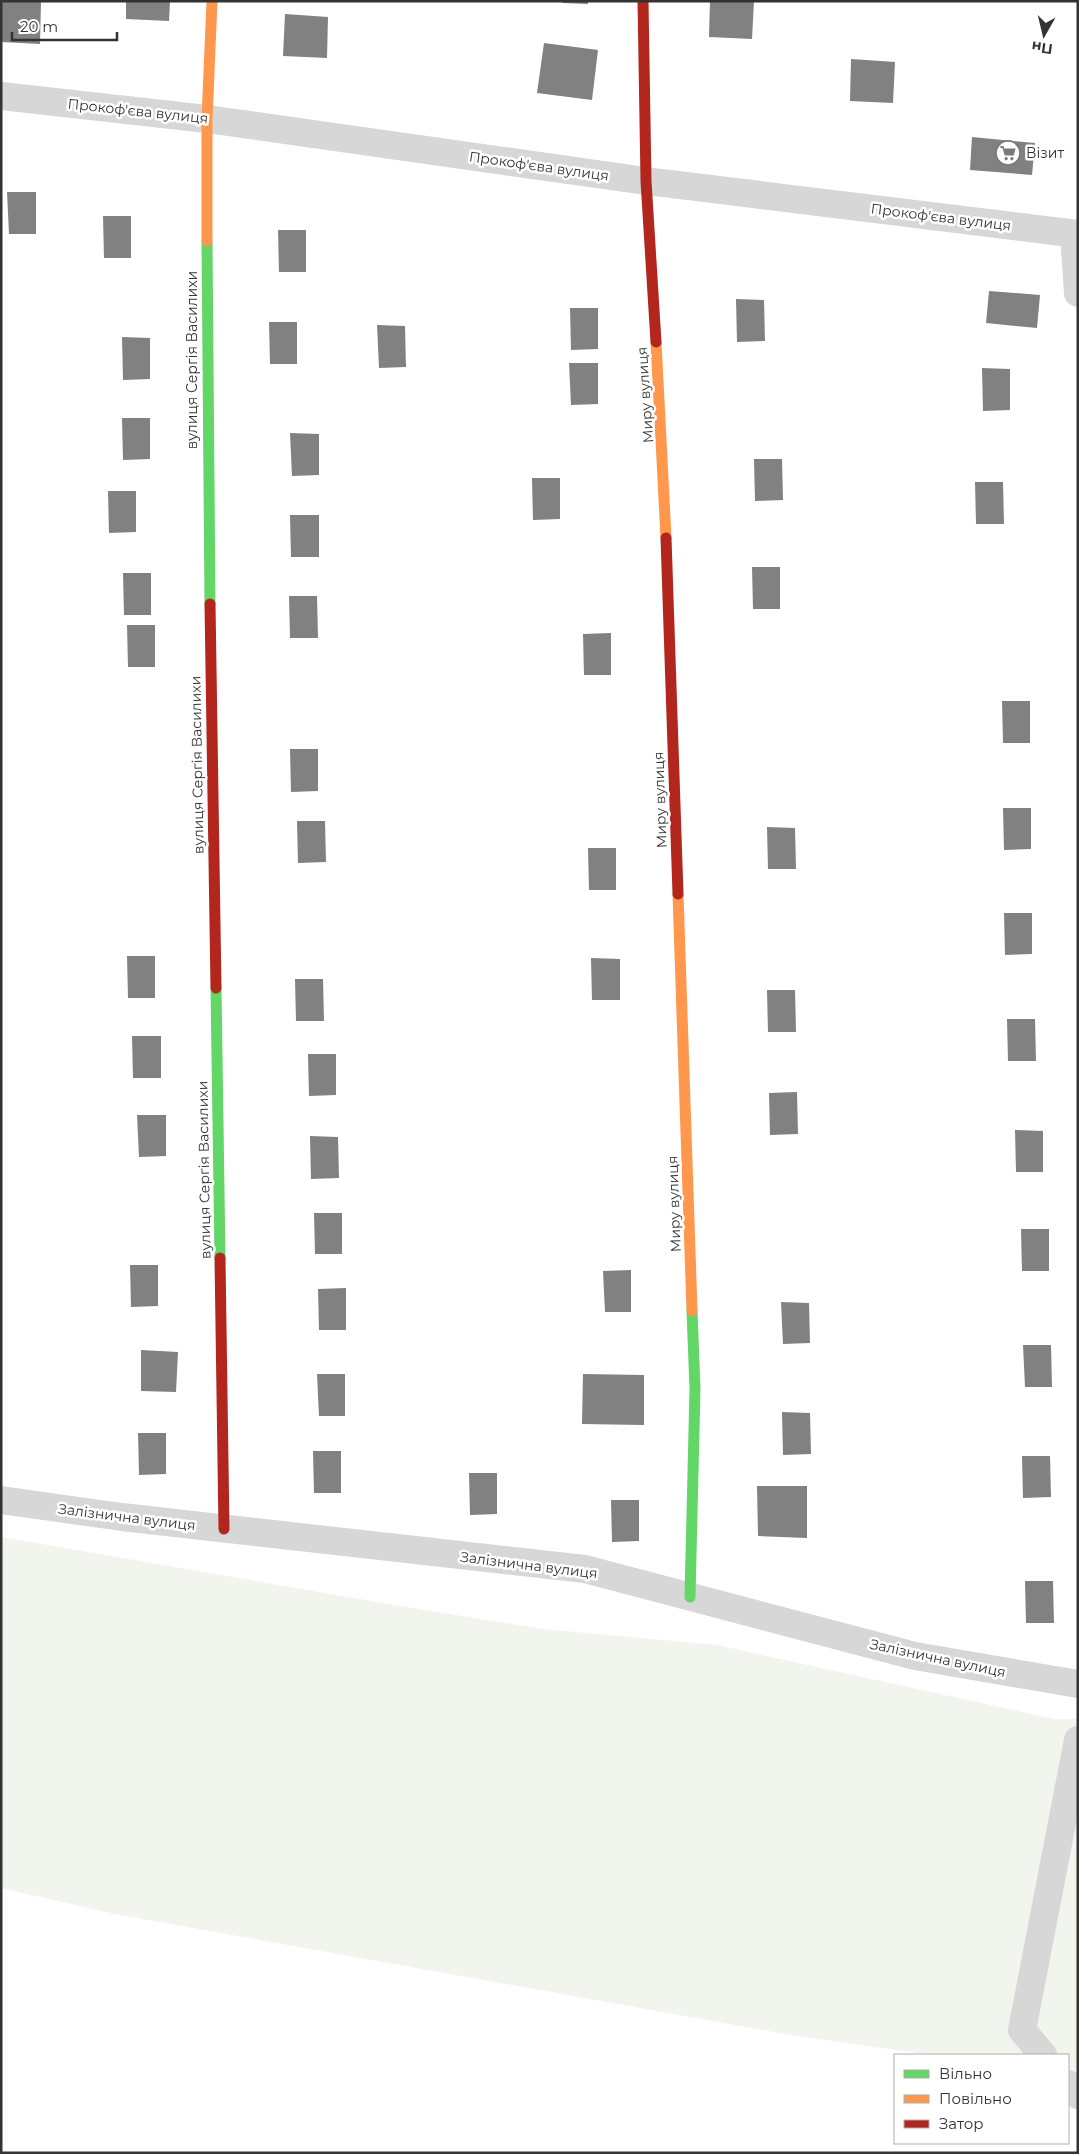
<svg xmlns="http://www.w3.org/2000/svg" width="1079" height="2154" viewBox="0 0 1079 2154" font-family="Montserrat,sans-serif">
<rect width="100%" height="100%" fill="#fff"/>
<polygon fill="#f1f5ed" points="1,1537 394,1605 543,1629 717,1645 1054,1719 1078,1719 1078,2076 1068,2075 1068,2055 933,2055 791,2035 115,1914 1,1888"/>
<g fill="#818181">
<polygon points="1,1 41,2 40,44 1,42"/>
<polygon points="126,1 170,1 169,21 126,19"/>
<polygon points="563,1 588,1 588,4 562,3"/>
<polygon points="710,1 754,1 752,39 709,37"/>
<polygon points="285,14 328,17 327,58 283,56"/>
<polygon points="544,43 598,50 592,100 537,93"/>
<polygon points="851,59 895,62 893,103 850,101"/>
<polygon points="972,137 1035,143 1032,175 970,170"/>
<polygon points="7,192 36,192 36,234 9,234"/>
<polygon points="103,216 131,216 131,258 104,258"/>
<polygon points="278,230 306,230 306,272 279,272"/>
<polygon points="989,291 1040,295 1037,328 986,323"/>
<polygon points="736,299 764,300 765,341 737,342"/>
<polygon points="570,308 598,308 598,349 571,350"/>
<polygon points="269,322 297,322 297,364 270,364"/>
<polygon points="377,325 405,326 406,367 379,368"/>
<polygon points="122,337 150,338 150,379 123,380"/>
<polygon points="569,363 598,363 598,404 571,405"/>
<polygon points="982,368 1010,369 1010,410 983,411"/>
<polygon points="122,418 150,418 150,459 123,460"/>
<polygon points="290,433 319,434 319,475 292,476"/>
<polygon points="754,459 782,459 783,500 755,501"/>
<polygon points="532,478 560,478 560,519 533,520"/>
<polygon points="975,482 1003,482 1004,524 976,524"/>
<polygon points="108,491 136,491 136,532 109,533"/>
<polygon points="290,515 319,515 319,557 291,557"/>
<polygon points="752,567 780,567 780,609 753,609"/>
<polygon points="123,573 151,573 151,615 124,615"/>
<polygon points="289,596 317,596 318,638 290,638"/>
<polygon points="127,625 155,625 155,667 128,667"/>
<polygon points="611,633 611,675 584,675 583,634"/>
<polygon points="1002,701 1030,701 1030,743 1003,743"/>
<polygon points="290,749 318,749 318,791 291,792"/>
<polygon points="1003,808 1031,808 1031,849 1004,850"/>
<polygon points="297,821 325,821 326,862 298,863"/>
<polygon points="767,827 795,828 796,869 768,869"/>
<polygon points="588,848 616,848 616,890 589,890"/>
<polygon points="1004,913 1032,913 1032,954 1005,955"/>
<polygon points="127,956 155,956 155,998 128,998"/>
<polygon points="591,958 620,959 620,1000 592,1000"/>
<polygon points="295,979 323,979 324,1021 296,1021"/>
<polygon points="767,990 795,990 796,1032 768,1032"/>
<polygon points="1007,1019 1035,1019 1036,1061 1008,1061"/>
<polygon points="132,1036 161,1036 161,1078 133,1078"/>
<polygon points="308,1054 336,1054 336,1095 309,1096"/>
<polygon points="797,1092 798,1134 770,1135 769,1093"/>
<polygon points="137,1115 166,1115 166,1156 139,1157"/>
<polygon points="1015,1130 1043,1131 1043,1172 1016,1172"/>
<polygon points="310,1136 338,1137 339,1178 311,1179"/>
<polygon points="314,1213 342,1213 342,1254 315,1254"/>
<polygon points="1021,1229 1049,1229 1049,1271 1022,1271"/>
<polygon points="130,1265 158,1265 158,1306 131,1307"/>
<polygon points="631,1270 631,1312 605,1312 603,1271"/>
<polygon points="346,1288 346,1330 319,1330 318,1289"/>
<polygon points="781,1302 809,1303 810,1343 783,1344"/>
<polygon points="1023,1345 1051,1345 1052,1387 1025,1387"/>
<polygon points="141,1350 178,1352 176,1392 141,1391"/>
<polygon points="317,1374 345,1374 345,1416 319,1416"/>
<polygon points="583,1374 644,1375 644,1425 582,1424"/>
<polygon points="782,1412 810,1413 811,1454 783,1455"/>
<polygon points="138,1433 166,1433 166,1474 139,1475"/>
<polygon points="313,1451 341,1451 341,1493 314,1493"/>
<polygon points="1022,1456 1050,1456 1051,1497 1023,1498"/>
<polygon points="469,1473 497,1473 497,1514 470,1515"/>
<polygon points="757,1486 807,1486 807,1538 758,1536"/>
<polygon points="611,1500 639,1500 639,1541 612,1542"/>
<polygon points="1025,1581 1053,1581 1054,1623 1026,1623"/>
</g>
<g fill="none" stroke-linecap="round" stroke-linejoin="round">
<g stroke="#d7d7d7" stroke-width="28">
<polyline points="1,96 207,119 646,181 1078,234"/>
<polyline points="1074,234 1078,293"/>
<polyline points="1,1500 122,1517 585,1569 915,1656 1078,1684"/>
<polyline points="1043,2055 1022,2030 1078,1740"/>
<polyline points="1068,2084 1078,2095"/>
</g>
<g stroke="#63d668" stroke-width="11">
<polyline points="207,241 210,604"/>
<polyline points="216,988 220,1258"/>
<polyline points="690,1597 695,1389 692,1311"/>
</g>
<g stroke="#ff974d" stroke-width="11">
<polyline points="207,241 207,119 212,1"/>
<polyline points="656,342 666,538"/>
<polyline points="678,894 692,1311"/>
</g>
<g stroke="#b3261e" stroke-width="11">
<polyline points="643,1 646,181 656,342"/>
<polyline points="666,538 678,894"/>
<polyline points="210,604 216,988"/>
<polyline points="220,1258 224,1529"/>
</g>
</g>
<defs>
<symbol id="supermarket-ring" viewBox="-11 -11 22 22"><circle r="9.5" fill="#fff" stroke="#7a7a7a" stroke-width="1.5"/><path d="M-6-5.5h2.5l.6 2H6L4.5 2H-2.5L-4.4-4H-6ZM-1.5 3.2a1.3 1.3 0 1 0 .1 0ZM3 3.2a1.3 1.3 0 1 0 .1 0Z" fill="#7a7a7a"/></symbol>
</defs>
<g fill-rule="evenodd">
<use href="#supermarket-ring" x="994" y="139" width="28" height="28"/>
</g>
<g text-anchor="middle" stroke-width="5" stroke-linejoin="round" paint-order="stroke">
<g font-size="14" fill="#333" stroke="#fff">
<text transform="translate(138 111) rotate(6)" y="5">Прокоф'єва вулиця</text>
<text transform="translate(539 166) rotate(8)" y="5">Прокоф'єва вулиця</text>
<text transform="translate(941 217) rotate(7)" y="5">Прокоф'єва вулиця</text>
<text transform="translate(192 360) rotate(-90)" y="5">вулиця Сергія Василихи</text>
<text transform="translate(645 395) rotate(-94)" y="5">Миру вулиця</text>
<text transform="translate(197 765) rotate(-91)" y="5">вулиця Сергія Василихи</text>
<text transform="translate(660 800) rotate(-92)" y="5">Миру вулиця</text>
<text transform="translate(204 1170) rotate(-91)" y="5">вулиця Сергія Василихи</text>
<text transform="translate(674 1204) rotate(-92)" y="5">Миру вулиця</text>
<text transform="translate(127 1517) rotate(7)" y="5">Залізнична вулиця</text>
<text transform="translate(529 1565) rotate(7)" y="5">Залізнична вулиця</text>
<text transform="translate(938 1658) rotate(12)" y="5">Залізнична вулиця</text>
</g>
<g font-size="14" fill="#333" stroke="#fff" text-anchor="start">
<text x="1026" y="158">Візит</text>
</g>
</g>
<rect width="1079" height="2154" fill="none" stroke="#333333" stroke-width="5"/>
<rect x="894" y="2054" width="175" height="90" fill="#ffffff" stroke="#adadad"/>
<rect x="904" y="2070" width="25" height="8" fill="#63d668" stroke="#adadad"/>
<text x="939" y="2079" font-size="15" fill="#333333">Вільно</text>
<rect x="904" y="2095" width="25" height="8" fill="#ff974d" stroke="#adadad"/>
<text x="939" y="2104" font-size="15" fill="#333333">Повільно</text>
<rect x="904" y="2120" width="25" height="8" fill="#b3261e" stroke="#adadad"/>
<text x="939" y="2129" font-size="15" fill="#333333">Затор</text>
<g transform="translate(1044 35) rotate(188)" stroke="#ffffff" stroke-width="4" paint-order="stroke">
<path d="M0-4L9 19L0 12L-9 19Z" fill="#333333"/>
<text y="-8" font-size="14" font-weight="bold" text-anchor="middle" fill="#333333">Пн</text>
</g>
<path d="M12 32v8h105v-8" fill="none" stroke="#333333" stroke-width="2.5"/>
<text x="20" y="32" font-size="15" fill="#333333" stroke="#ffffff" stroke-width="4" paint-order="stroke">20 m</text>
</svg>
